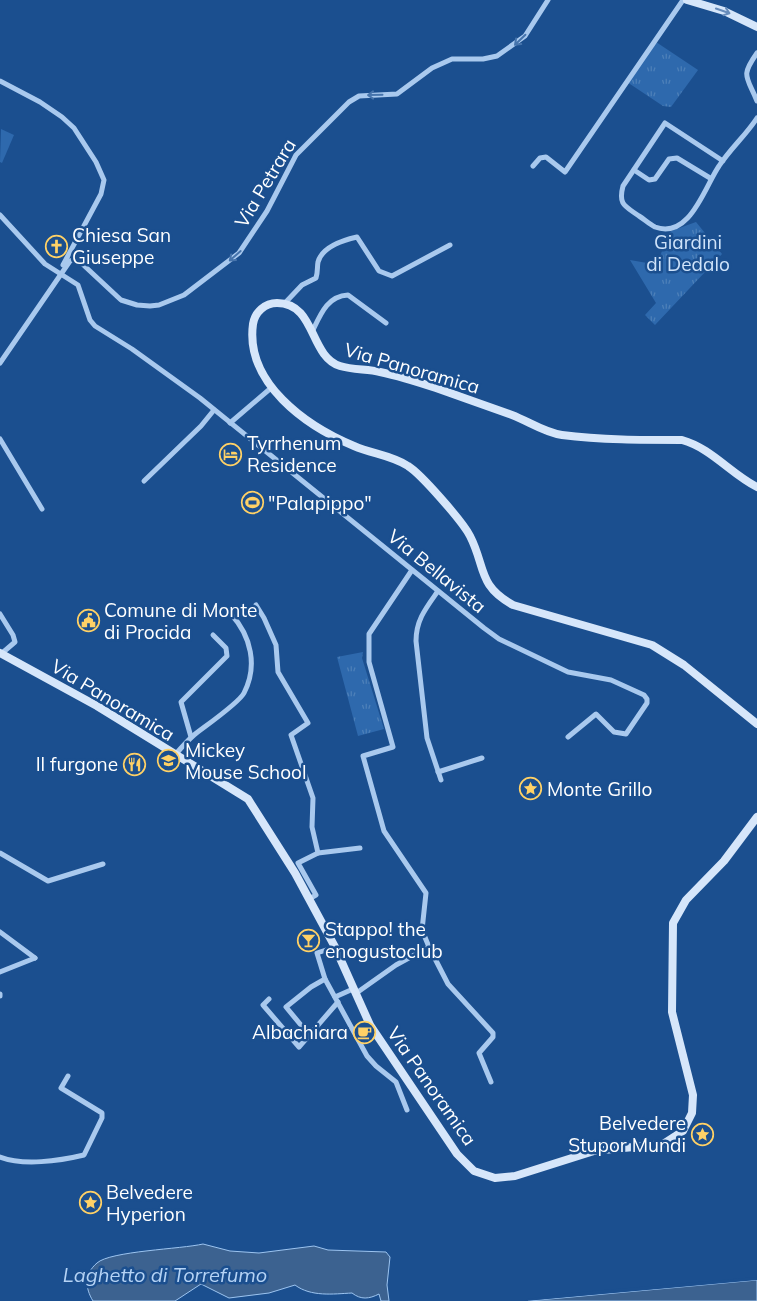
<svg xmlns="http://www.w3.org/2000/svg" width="757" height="1301" viewBox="0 0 757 1301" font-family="Mulish,sans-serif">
<defs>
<pattern id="park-tufts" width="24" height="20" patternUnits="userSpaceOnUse" patternTransform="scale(1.25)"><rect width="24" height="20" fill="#2e69ad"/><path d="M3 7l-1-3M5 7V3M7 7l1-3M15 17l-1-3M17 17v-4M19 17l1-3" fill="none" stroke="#4d80b9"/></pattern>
</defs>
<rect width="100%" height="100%" fill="#1b4f8f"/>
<polygon fill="#2e69ad" points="1,129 14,135 2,163 0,162"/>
<g fill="url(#park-tufts)">
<polygon points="656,42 698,70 671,107 663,106 627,82"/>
<polygon points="696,222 722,254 655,325 645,315 656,303 630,260 647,263 660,257 666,238 671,231"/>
<polygon points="363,652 362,658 384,729 358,736 337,657"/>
</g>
<g fill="#3c6290" stroke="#9cc4f0">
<path d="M203 1244 230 1251 259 1253 314 1246 328 1250 386 1252 390 1257 387 1285 389 1301H381L379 1294C369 1299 361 1300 352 1293 333 1294 311 1297 295 1285L269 1293 229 1298 201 1284 175 1301H93C85 1288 84 1274 97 1263 110 1251 182 1249 203 1244Z"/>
<polygon points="757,1280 757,1301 528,1301"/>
</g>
<polygon fill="#1b4f8f" points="757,1277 757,1280 525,1301 527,1299 569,1293"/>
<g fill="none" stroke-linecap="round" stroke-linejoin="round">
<g stroke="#a9c9ee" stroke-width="5">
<path d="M757 53C740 77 747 76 757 101"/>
<polyline points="0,81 40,102 62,117 74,128 96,162 104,180 101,194 63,265"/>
<path d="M723 161 665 123 623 186C618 205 625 206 639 216 644 219 649 224 655 227 690 240 705 186 719 166 730 149 746 135 757 118"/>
<polyline points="533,166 540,158 546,157 565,172 683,0"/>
<polyline points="634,170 649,180 655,179 669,159 677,158 710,178"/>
<polyline points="0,215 45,264 78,285 90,320 95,326 132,349 200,398 484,628 499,639 568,672 611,680 644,695 647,699 647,703 626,734 614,732 596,714 568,737"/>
<path d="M284 304 302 285 316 278C318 272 317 267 318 262 322 247 344 240 357 237L379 271 392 276 450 245"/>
<path d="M313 330C321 313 328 296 348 295L386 323"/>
<polyline points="0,363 70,261 77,259 121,300 137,305 150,306 159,305 184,295 239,253 267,211 296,155 349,102 359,96 397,94 432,68 452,59 483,59 497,56 525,36 548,0"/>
<polyline points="230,423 271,388"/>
<polyline points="0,439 42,509"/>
<polyline points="144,481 201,426 214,410"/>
<polyline points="412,570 369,634 369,662 393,747 363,756 384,831 426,893 422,930 429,947 448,984 493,1033 493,1037 479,1053 491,1082"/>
<path d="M438 591C426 608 416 620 416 641L427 738 441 780"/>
<polyline points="256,605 264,618 276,645 278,672 308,723 291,735 313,798 312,827 318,853 298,863 316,895 309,899"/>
<polyline points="0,614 13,635 15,642 1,654"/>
<polyline points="191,737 181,702 227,656 226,648 213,635"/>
<path d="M175 755C181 748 187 741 194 735 204 727 239 703 244 693 258 666 251 636 231 614"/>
<polyline points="438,772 482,758"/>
<polyline points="0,853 48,881 103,864"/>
<polyline points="318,853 360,848"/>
<polyline points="0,932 35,958"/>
<polyline points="335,947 317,953 325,979 367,1056 376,1066 396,1082 407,1110"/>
<polyline points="0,972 35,958"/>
<polyline points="0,994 0,996"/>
<polyline points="355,994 396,965 429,947"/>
<polyline points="335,997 353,989"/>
<polyline points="269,999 263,1005 299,1047 338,1002"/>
<polyline points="310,1036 286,1007 311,987 325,979"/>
<path d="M0 1157C23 1166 59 1161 84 1155L102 1118V1113L61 1088 68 1076"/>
</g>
<g stroke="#d6e6fa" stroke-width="8">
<polyline points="687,0 724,11 757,27"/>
<path d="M757 487C731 474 711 448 682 440 643 440 601 440 562 435 545 433 528 421 512 415 487 406 461 397 436 388 418 382 399 376 380 372 367 369 353 370 340 366 309 356 316 303 277 303 265 303 255 312 253 324 245 383 306 426 354 446 372 454 391 455 408 466 421 474 463 522 470 536 486 567 477 585 513 605L652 645 684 665 757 724"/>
<polyline points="0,653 97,706 248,799 295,873 335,947 370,1025 457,1154 474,1171 495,1178 515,1176 594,1151 663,1144 683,1131 692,1113 693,1095 672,1012 673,923 686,900 724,861 757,817"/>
</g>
</g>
<defs><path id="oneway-shaft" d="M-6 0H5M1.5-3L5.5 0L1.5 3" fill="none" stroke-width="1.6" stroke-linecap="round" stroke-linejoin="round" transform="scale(1.25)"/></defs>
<use stroke="#668bba" href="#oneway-shaft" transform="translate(723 11) rotate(19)"/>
<g stroke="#4674ac">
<use href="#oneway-shaft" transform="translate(520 40) rotate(136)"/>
<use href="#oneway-shaft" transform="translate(375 95) rotate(179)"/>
<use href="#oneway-shaft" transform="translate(235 256) rotate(139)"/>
</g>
<defs>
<symbol id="church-ring" viewBox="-11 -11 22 22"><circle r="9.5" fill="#1b4f8f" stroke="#ffd166" stroke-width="1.5"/><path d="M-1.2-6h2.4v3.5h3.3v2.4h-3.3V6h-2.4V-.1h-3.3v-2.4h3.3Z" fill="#ffd166"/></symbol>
<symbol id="hotel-ring" viewBox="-11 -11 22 22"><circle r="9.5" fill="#1b4f8f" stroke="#ffd166" stroke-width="1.5"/><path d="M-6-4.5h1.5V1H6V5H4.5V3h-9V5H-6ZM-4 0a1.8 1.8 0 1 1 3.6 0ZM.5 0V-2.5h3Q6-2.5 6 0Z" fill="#ffd166"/></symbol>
<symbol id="stadium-ring" viewBox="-11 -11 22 22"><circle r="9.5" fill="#1b4f8f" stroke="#ffd166" stroke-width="1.5"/><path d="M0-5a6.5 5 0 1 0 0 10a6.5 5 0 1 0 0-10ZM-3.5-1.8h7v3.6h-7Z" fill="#ffd166"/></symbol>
<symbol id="civic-ring" viewBox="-11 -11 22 22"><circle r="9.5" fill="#1b4f8f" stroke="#ffd166" stroke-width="1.5"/><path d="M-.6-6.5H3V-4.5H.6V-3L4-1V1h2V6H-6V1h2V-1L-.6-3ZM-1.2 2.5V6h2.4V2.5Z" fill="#ffd166"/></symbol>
<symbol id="school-ring" viewBox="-11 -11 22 22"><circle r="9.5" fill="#1b4f8f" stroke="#ffd166" stroke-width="1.5"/><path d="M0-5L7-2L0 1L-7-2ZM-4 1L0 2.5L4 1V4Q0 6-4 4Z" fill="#ffd166"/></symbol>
<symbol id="restaurant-ring" viewBox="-11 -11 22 22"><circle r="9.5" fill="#1b4f8f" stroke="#ffd166" stroke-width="1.5"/><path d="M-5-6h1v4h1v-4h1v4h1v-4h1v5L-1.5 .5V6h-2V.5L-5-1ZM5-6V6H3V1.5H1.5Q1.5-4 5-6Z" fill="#ffd166"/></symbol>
<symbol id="sight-ring" viewBox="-11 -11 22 22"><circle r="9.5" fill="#1b4f8f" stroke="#ffd166" stroke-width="1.5"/><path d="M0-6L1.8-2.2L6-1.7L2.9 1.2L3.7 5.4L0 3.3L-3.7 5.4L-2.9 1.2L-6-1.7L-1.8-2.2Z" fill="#ffd166"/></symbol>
<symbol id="bar-ring" viewBox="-11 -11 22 22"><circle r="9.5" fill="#1b4f8f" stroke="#ffd166" stroke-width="1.5"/><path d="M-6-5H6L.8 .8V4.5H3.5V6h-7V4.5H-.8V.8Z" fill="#ffd166"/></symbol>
<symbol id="cafe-ring" viewBox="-11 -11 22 22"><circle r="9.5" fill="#1b4f8f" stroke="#ffd166" stroke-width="1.5"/><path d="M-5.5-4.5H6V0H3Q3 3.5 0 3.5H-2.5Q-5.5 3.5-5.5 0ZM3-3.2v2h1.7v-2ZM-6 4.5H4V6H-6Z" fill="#ffd166"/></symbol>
</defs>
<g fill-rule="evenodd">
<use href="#church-ring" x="44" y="234" width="25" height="25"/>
<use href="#hotel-ring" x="218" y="442" width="25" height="25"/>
<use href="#stadium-ring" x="240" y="490" width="25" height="25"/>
<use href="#civic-ring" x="76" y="608" width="25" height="25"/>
<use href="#school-ring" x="156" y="748" width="25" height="25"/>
<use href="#restaurant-ring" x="122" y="752" width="25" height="25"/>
<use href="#sight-ring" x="518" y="776" width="25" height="25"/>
<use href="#bar-ring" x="296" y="928" width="25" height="25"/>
<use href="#cafe-ring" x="352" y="1020" width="25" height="25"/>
<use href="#sight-ring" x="690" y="1122" width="25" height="25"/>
<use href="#sight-ring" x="78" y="1190" width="25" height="25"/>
</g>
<g text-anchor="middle" stroke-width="5" stroke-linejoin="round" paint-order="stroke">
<g font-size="19" fill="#fff" stroke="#1b4f8f">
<text transform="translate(265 183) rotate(-59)" y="7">Via Petrara</text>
<text transform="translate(412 368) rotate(16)" y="7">Via Panoramica</text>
<text transform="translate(437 571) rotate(39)" y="7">Via Bellavista</text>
<text transform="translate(113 700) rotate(31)" y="7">Via Panoramica</text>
<text transform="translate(432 1086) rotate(55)" y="7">Via Panoramica</text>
</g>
<g font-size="19" fill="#fff" stroke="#1b4f8f" text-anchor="start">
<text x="72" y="242">Chiesa San<tspan x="72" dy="22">Giuseppe</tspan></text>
<text x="247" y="450">Tyrrhenum<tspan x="247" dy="22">Residence</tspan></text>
<text x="268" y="510">"Palapippo"</text>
<text x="104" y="617">Comune di Monte<tspan x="104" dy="22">di Procida</tspan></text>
<text x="185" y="757">Mickey<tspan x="185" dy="22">Mouse School</tspan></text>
<text x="118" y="771" text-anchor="end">Il furgone</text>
<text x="547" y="796">Monte Grillo</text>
<text x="325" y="936">Stappo! the<tspan x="325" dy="22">enogustoclub</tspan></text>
<text x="348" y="1039" text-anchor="end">Albachiara</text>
<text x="686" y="1130" text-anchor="end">Belvedere<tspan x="686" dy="22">Stupor Mundi</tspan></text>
<text x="106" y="1199">Belvedere<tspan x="106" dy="22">Hyperion</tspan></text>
</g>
<g font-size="19" fill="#cfe3fa" stroke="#1b4f8f">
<text x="688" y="249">Giardini<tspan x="688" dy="22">di Dedalo</tspan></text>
</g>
<g font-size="20" font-style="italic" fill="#b5d3f5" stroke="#1b4f8f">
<text x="165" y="1282">Laghetto di Torrefumo</text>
</g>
</g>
</svg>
